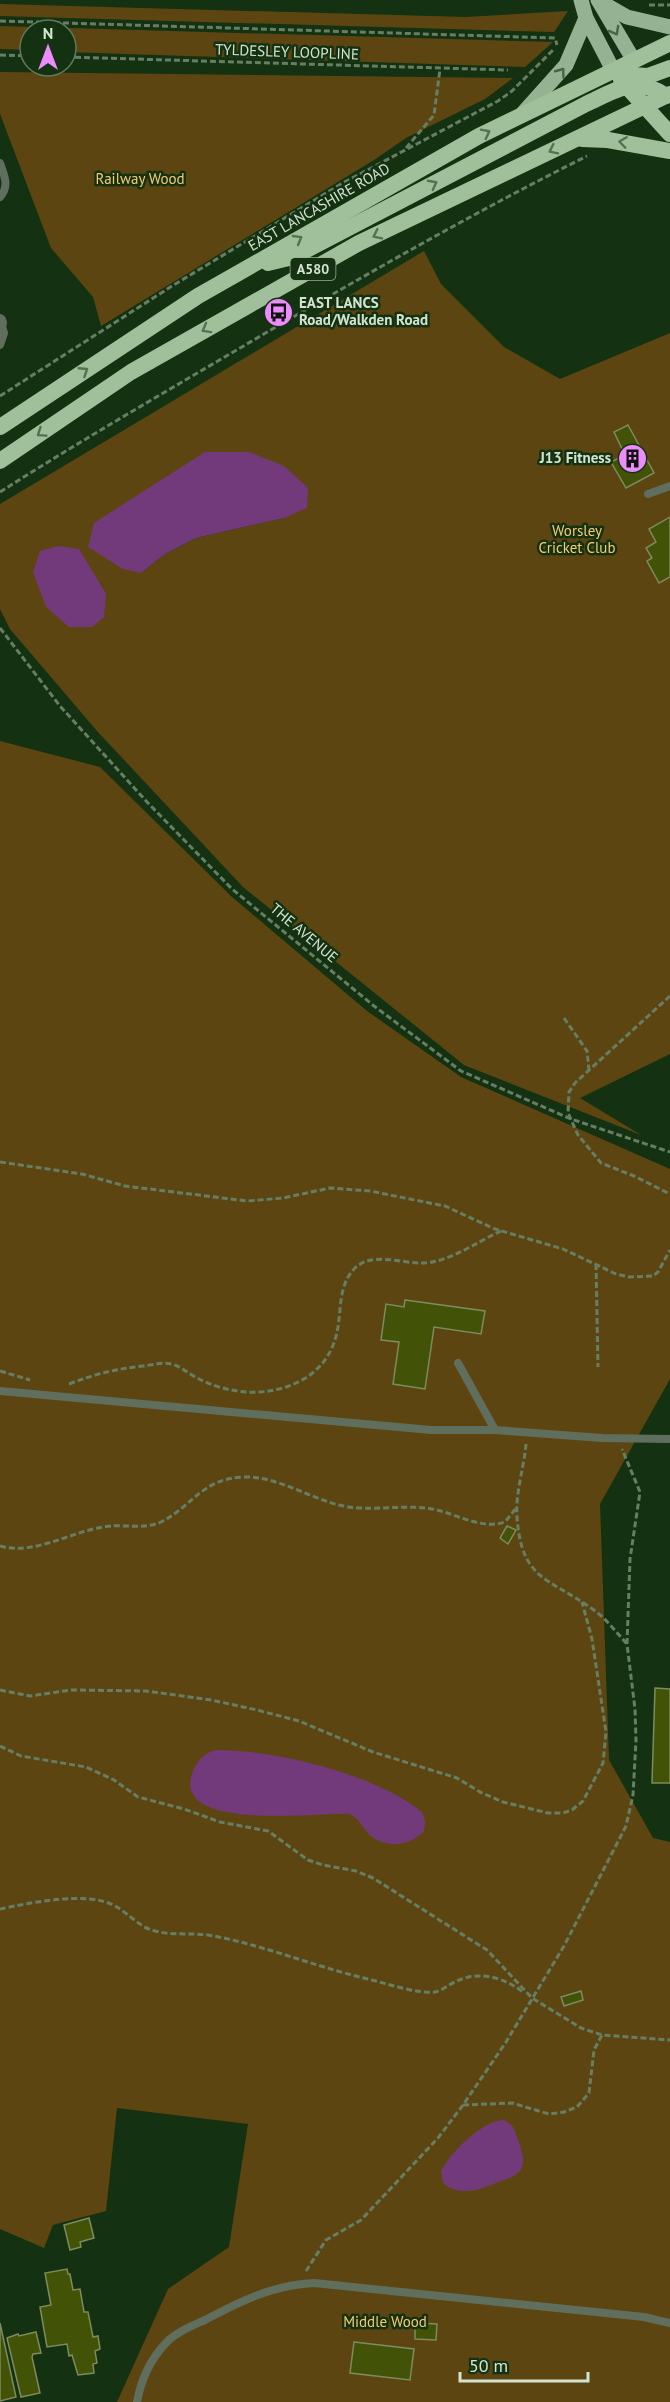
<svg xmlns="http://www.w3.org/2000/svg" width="670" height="2402" viewBox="0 0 670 2402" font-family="'PT Sans',sans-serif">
<rect width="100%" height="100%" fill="#143212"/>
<g fill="#5d4512" fill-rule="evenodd">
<polygon points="0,4 466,17 568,11 554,32 0,16"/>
<polygon points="0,26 553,42 525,67 66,52 66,30 30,30 30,50 0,49"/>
<polygon points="0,72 513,78 485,99 406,138 374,160 101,326 93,297 51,248 0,114"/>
<path d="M424 251 441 284 504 347 560 379 670 333V1054L580 1098 641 1135 464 1065 243 887 97 731 10 629 0 609V504ZM249 452 284 518 196 538 165 554 141 573Z"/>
<polygon points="0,741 100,767 232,897 367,1011 461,1077 670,1169 670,1379 600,1504 609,1760 653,1838 670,1842 670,2402 117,2402 168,2289 229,2247 248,2124 117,2108 106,2211 53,2225 44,2248 0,2229"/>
</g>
<g fill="#733a7b">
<polygon points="205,452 249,452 284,466 308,488 307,508 284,518 196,538 165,554 141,573 123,569 88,547 94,523"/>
<polygon points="58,546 79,549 106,594 104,617 92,627 69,627 46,607 33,572 40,551"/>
<path d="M216 1750C275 1750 375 1774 422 1812L425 1821 424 1831C410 1847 383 1849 368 1833 360 1825 360 1818 349 1814 319 1812 168 1833 193 1771 198 1760 204 1753 216 1750Z"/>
<path d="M503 2120C512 2123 514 2128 517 2137 520 2146 526 2160 521 2169 517 2176 507 2179 501 2181 482 2189 461 2198 443 2183L441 2171C450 2153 482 2121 503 2120Z"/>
</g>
<g fill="#425308" stroke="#7d8b5e" stroke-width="1.5">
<polygon points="628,425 654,473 626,488 611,462 625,455 614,432"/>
<polygon points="670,517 670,577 659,583 647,561 652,558 646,548 656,542 649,529"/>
<polygon points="405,1300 485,1311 481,1334 434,1327 425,1389 393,1384 399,1342 381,1340 386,1304 404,1307"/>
<polygon points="507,1526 516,1530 508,1544 500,1538"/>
<polygon points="655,1688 670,1689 670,1783 652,1783"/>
<polygon points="581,1991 583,2000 564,2006 561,1997"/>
<polygon points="89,2218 94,2238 80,2242 81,2247 70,2250 64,2225"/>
<polygon points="67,2269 68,2274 70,2274 73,2290 80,2289 84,2312 88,2312 93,2337 98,2336 100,2349 95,2351 97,2363 93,2364 94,2373 78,2375 72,2355 69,2356 67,2344 47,2347 40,2307 51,2305 45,2273"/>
<polygon points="0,2323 16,2397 0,2401"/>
<polygon points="415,2323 437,2324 436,2340 415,2339"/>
<polygon points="36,2332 41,2353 33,2354 32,2357 40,2393 21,2397 7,2338 18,2334 19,2336"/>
<polygon points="354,2342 414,2349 410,2380 350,2373"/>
</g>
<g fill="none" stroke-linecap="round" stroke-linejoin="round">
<g stroke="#667f64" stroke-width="3" stroke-dasharray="6 3" stroke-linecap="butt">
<polyline points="649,5 670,5"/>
<polyline points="0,21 555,38 557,45"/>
<polyline points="0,55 30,56"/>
<polyline points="66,57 508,70"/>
<polyline points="406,148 434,115 440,69"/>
<polyline points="0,396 172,286 341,184 498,101 512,91 554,49"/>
<path d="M0 492C88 436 179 384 269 331 374 270 479 210 587 156"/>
<polyline points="0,628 60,706 147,802 232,889 374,1006 461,1071 571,1119 670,1152"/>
<polyline points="670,996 575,1083 569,1092 568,1113 578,1135 601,1163 634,1176 670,1194"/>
<polyline points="564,1018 587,1051 589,1070"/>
<polyline points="0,1162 82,1174 125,1186 247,1201 283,1198 330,1188 370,1191 445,1206 495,1229 563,1249 616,1274 629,1277 653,1276 658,1272 670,1250"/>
<polyline points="596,1264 598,1367"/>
<polyline points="0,1371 30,1380"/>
<path d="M69 1384C95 1374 115 1369 143 1366 152 1365 162 1362 171 1364 181 1366 190 1375 199 1379 223 1391 252 1396 279 1389 315 1380 336 1356 339 1319 341 1301 341 1282 355 1268 371 1252 401 1263 421 1263 449 1263 476 1242 501 1231"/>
<path d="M526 1444C524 1468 515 1494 517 1518 522 1580 547 1577 591 1608 605 1617 616 1632 627 1644"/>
<path d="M0 1546C37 1556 74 1529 111 1526 127 1525 146 1529 161 1522 193 1506 201 1479 243 1477 277 1476 307 1497 339 1505 367 1512 397 1505 425 1508 451 1510 479 1531 505 1522L517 1507"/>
<polyline points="0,1690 30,1696 71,1690 146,1691 211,1700 257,1710 299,1721 373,1752 457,1778 480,1792 503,1802 548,1813 563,1813 572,1810 583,1801 603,1763 606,1732 592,1639 582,1602"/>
<polyline points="0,1746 21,1756 86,1767 114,1780 138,1797 184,1809 220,1822 268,1831 308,1860 323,1865 356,1871 373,1878 487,1950 532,1998 581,2028 602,2035 670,2040"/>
<path d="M0 1909C29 1903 86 1891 113 1905 128 1912 138 1927 155 1931 174 1936 194 1932 214 1936 266 1946 316 1967 368 1979 385 1983 417 1994 435 1992 443 1990 451 1983 459 1980 481 1971 505 1978 523 1992"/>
<polyline points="463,2105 512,2103 549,2114 564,2112 577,2107 589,2093 594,2050 602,2035"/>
<polyline points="306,2271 326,2240 361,2220 438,2138 463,2105 506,2042 564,1946 626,1826 633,1795 636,1740 635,1709 627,1644 630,1559 640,1492 622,1449"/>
</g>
<g stroke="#606e5e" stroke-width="8">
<path d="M0 163C4 175 10 186 0 197"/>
<polyline points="0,345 4,333 1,323"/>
<polyline points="648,494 670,486"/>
<polyline points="458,1363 495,1430 602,1438 670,1439"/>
<polyline points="0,1391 431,1430 495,1430"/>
<path d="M137 2402C141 2380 150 2360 165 2344 174 2333 192 2326 205 2320 241 2301 273 2285 314 2283L644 2317 670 2323"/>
</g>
<polyline stroke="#606e5e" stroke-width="12" points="0,320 1,323"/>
<g stroke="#95b292" stroke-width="15">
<polyline points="581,0 586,18 613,70"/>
<polyline points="598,0 633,59"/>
<polyline points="599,1 627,17 670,27"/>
<polyline points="523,113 566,65 586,18"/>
</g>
<g stroke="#a0c09c" stroke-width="16">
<polyline points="631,75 648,76 670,68"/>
<polyline points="621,80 670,134"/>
<polyline points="582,139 608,140 670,151"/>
<path d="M268 263 293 257 586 104C616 90 636 75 666 96"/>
<polyline points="0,427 198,296 479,136 670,43"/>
<polyline points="0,461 131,372 359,243 670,94"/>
</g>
</g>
<defs><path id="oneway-chevron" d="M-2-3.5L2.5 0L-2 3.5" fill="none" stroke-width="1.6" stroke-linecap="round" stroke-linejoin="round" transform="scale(1.5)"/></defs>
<g stroke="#486545">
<use href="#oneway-chevron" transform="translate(615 31) rotate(61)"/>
<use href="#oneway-chevron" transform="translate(561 72) rotate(-53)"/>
</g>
<g stroke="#537250">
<use href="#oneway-chevron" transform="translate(486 133) rotate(-27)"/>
<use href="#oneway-chevron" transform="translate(623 142) rotate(-172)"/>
<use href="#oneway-chevron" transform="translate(553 150) rotate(154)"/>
<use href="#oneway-chevron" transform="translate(433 184) rotate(-28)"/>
<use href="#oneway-chevron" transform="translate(377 235) rotate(154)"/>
<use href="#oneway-chevron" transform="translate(298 239) rotate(-30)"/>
<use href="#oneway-chevron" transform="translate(206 329) rotate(151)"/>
<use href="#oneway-chevron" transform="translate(84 371) rotate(-33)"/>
<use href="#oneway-chevron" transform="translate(41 433) rotate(146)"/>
</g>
<defs>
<symbol id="bus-disc" viewBox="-11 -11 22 22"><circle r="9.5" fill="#ec8cfb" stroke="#143212"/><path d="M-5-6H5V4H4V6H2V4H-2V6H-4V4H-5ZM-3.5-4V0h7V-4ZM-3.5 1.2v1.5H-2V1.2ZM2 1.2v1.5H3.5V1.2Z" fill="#111"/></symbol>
<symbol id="building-disc" viewBox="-11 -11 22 22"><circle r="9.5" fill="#ec8cfb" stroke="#143212"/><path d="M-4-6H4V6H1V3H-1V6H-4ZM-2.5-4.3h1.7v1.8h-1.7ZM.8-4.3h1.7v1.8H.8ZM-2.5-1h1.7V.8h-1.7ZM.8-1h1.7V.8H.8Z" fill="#111"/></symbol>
</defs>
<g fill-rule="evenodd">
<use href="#bus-disc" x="262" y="296" width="33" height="33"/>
<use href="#building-disc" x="616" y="442" width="33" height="33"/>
</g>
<g text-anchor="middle" stroke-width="5" stroke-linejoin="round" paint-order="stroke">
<rect fill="#143212" stroke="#99af97" stroke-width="1.5" x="290.5" y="258" width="45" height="22" rx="4.5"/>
<g font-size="14" font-weight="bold" fill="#d2e4d0">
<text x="313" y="274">A580</text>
</g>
<g font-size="15" fill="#d2e4d0" stroke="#143212">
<text transform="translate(287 52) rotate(2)" y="5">TYLDESLEY LOOPLINE</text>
<text transform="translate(319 207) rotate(-30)" y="5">EAST LANCASHIRE ROAD</text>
<text transform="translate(304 933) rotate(40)" y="5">THE AVENUE</text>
</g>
<g font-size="15" fill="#f9ca71" stroke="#143212">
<text x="140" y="184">Railway Wood</text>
<text x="577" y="536">Worsley<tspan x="577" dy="17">Cricket Club</tspan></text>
<text x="385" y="2327">Middle Wood</text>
</g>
<g font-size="15" font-weight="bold" fill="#d2e4d0" stroke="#143212" text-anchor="start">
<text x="299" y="308">EAST LANCS<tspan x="299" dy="17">Road/Walkden Road</tspan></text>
<text x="611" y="463" text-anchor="end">J13 Fitness</text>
</g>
</g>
<g transform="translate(48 48)"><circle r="28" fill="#143212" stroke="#60795e" stroke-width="1.5"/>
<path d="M0-4.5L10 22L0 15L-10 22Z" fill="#ec8cfb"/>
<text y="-9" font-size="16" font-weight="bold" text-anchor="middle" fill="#d2e4d0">N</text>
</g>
<path d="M460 2372v9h128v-9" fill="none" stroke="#d2e4d0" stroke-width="3"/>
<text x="469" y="2372" font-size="18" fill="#d2e4d0" stroke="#143212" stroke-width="4.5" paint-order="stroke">50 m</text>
</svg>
